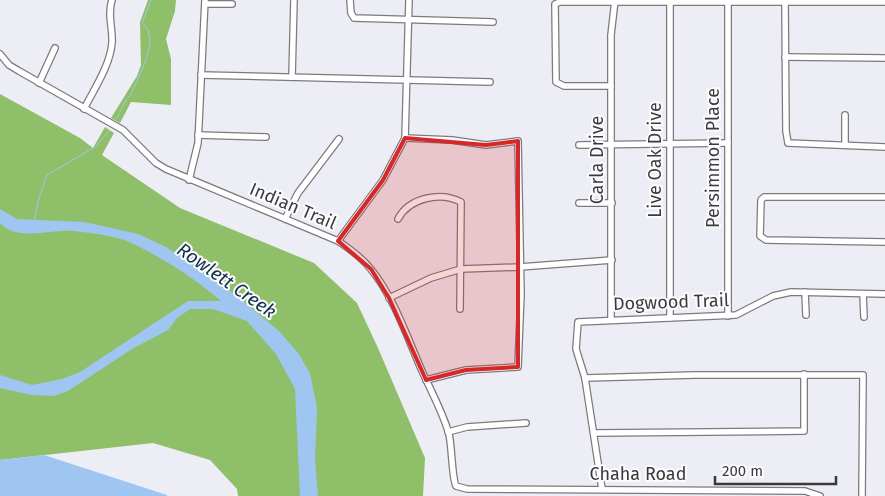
<svg xmlns="http://www.w3.org/2000/svg" width="885" height="496" viewBox="0 0 885 496" font-family="'Fira Sans',sans-serif">
<rect width="100%" height="100%" fill="#edeef5"/>
<g fill="#90bf6a">
<polygon points="148,0 176,0 175,11 166,39 171,59 171,105 131,102 120,123 111,118 137,76 141,65 140,22"/>
<polygon points="0,94 80,138 93,148 105,127 114,133 102,155 180,208 314,263 357,303 378,348 425,458 423,496 238,496 237,489 210,460 153,443 0,460"/>
</g>
<g fill="#9fc6f1">
<path d="M0 209 17 219 84 222 138 234 166 247 212 276 279 331 299 354 310 374 317 407 315 459 318 496H300L295 389 276 354 247 321 213 309H190L177 318 168 330 132 349 68 391 54 396 31 395 0 388V375L32 385 62 379 80 372 188 301H221C195 278 158 255 127 241 112 235 90 233 74 231 52 229 16 242 0 223Z"/>
<polygon points="44,455 167,495 167,496 0,496 0,460"/>
</g>
<g fill="none" stroke-linecap="round" stroke-linejoin="round">
<g stroke="#9fc6f1" stroke-width="1">
<path d="M116 119C122 111 123 101 131 95 138 75 162 39 142 23L151 0"/>
<polyline points="34,223 38,201 47,175 95,147 109,131"/>
</g>
<defs>
<g id="minor">
<polyline points="350,0 351,13 354,18 493,22"/>
<polyline points="785,2 786,131 788,143 885,147"/>
<polyline points="205,4 232,4"/>
<path d="M0 54 9 65 19 71 123 130 156 163 166 169 338 241C350 249 361 257 370 268 394 297 407 337 422 371 431 391 443 413 449 434 452 447 452 479 456 486L467 489 805 491 820 496"/>
<polyline points="785,57 885,58"/>
<polyline points="201,75 490,82"/>
<polyline points="292,77 294,0"/>
<polyline points="39,83 55,48"/>
<polyline points="611,86 564,86 556,82 555,4 560,2 885,2"/>
<path d="M84 109C94 89 110 66 112 43 113 28 107 15 112 0"/>
<polyline points="198,135 266,137"/>
<polyline points="405,138 452,140 486,145 518,141 521,294 518,367 466,370 426,380"/>
<polyline points="579,145 728,143"/>
<polyline points="845,145 845,115"/>
<polyline points="189,180 198,143 205,0"/>
<polyline points="885,197 764,197 761,200 760,236 766,240 885,242"/>
<polyline points="579,203 612,203"/>
<polyline points="285,219 298,193 339,139"/>
<path d="M398 219C409 198 440 191 461 202L460 309"/>
<polyline points="338,241 383,180 405,138 409,0"/>
<polyline points="805,292 806,315"/>
<polyline points="863,294 864,317"/>
<polyline points="389,298 431,278 461,269 520,267 612,260"/>
<polyline points="728,316 728,1"/>
<polyline points="670,318 670,1"/>
<polyline points="611,320 611,35 615,0"/>
<polyline points="585,378 694,375 863,375 862,496"/>
<polyline points="448,432 467,427 526,423"/>
<polyline points="594,433 804,431 804,374"/>
<polyline points="602,489 585,378 576,349 578,322 736,315 773,296 791,292 885,294"/>
</g>
</defs>
<use href="#minor" stroke="#7a7a80" stroke-width="8"/>
<use href="#minor" stroke="#fff" stroke-width="5.5"/>
</g>
<path fill="#d62828" fill-opacity="0.2" stroke="#d62828" stroke-width="4" stroke-linejoin="round" d="M405 138 486 145 518 141V367L466 370 426 380 389 298 371 269 338 241 383 180Z"/>
<g text-anchor="middle" stroke-width="4" stroke-linejoin="round" paint-order="stroke">
<g font-size="18" fill="#3a3a3d" stroke="#fbfcfe">
<text transform="translate(713 158) rotate(-90)" y="6">Persimmon Place</text>
<text transform="translate(597 160) rotate(-90)" y="6">Carla Drive</text>
<text transform="translate(655 160) rotate(-90)" y="6">Live Oak Drive</text>
<text transform="translate(293 206) rotate(23)" y="6">Indian Trail</text>
<text transform="translate(671 302) rotate(-2)" y="6">Dogwood Trail</text>
<text x="638" y="480">Chaha Road</text>
</g>
<g font-size="19" font-style="italic" fill="#132f4b" stroke="#fbfcfe">
<text transform="translate(227 280) rotate(35)" y="7">Rowlett Creek</text>
</g>
</g>
<path d="M715 476v8h121v-8" fill="none" stroke="#3a3a3d" stroke-width="2.5"/>
<text x="722" y="476" font-size="15" fill="#3a3a3d" stroke="#fbfcfe" stroke-width="4" paint-order="stroke">200 m</text>
</svg>
